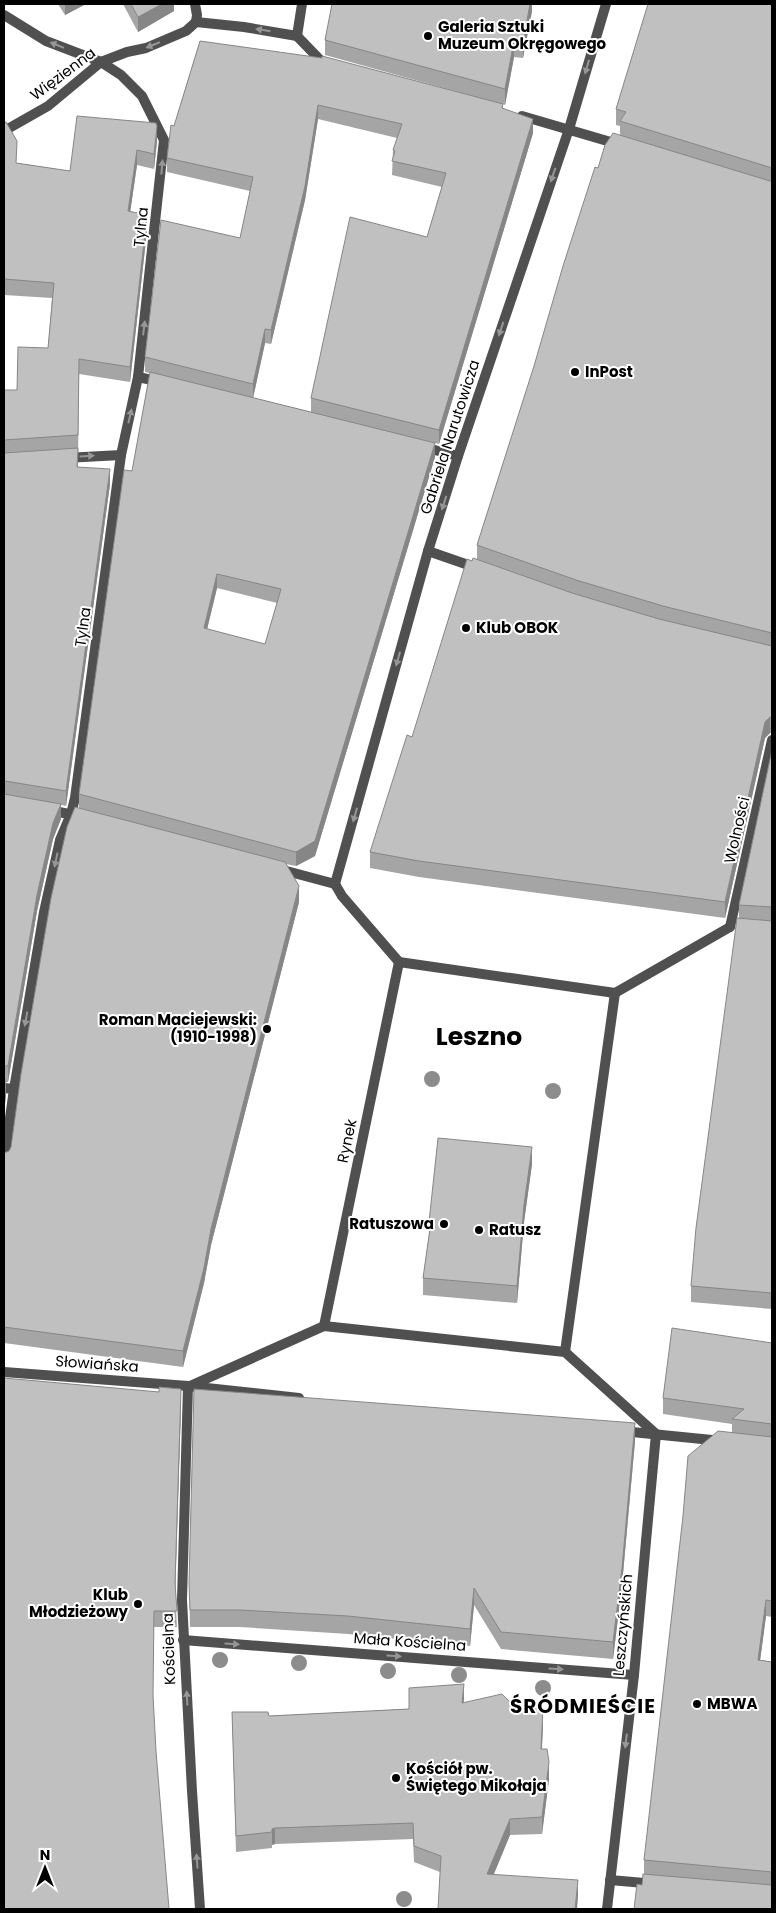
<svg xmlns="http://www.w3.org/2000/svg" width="776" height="1913" viewBox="0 0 776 1913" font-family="Poppins,sans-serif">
<rect width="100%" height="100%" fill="#fff"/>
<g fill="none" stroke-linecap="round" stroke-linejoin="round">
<g stroke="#505050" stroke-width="10">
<polyline points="297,36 323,63 329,65"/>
<polyline points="522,116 621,145"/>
<polyline points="138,377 161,382"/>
<polyline points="423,447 458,456"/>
<polyline points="428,551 477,568"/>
<polyline points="71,814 75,798 121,455"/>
<polyline points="335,884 342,896 399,962"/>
<polyline points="730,927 772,740"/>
<polyline points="4,1162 14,1089"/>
<polyline points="324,1326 399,962 615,993 730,927"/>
<polyline points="565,1352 615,993"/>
<polyline points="4,1372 188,1386 299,1398"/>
<polyline points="190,1386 324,1326 565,1352 656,1434"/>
<polyline points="622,1431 722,1441"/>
<polyline points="646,1541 656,1434"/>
<polyline points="182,1600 188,1386"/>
</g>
<g stroke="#505050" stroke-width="10">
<polyline points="195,4 197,15 196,22"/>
<polyline points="4,15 46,41 101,62 121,75 142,96 164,140 138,377 121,455 65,458"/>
<polyline points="196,22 244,27 297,36 302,4"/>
<polyline points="4,131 48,106 101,62 127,52 146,48 186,31 196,22"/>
<polyline points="49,810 84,817"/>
<polyline points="279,869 335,884 428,551 458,456 569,129 606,4"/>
<polyline points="4,1088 14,1089 44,912 60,840 71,814"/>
<polyline points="182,1600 192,1791 200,1909"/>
<polyline points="183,1640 634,1675"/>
<polyline points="610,1880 656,1884"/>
<polyline points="607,1909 634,1675 646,1541"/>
</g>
</g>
<g fill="#8c8c8c">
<circle cx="432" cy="1079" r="8"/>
<circle cx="553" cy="1091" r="8"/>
<circle cx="220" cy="1660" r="8"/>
<circle cx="299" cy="1663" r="8"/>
<circle cx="388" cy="1671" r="8"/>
<circle cx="459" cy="1675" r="8"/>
<circle cx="543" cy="1688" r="8"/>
<circle cx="404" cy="1899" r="8"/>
</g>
<g fill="#a5a5a5" fill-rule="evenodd">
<polygon points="58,4 86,4 65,15"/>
<polygon points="123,4 174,4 174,11 138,32"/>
<path d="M532 4V11L523 58 514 57 505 105 503 104V109L533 133 439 444 435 443V457L315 856 296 866 286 864 299 902 211 1245 204 1283 183 1367 4 1343V1153L9 1151 11 1147 79 808V794L132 471 150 373 145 372V357L240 238 250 191 167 172V158L174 126 200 41 491 101 325 55V40ZM318 119 397 138 393 150 392 175 442 187 427 237 311 398V412L253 398 265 343 271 344 305 200ZM217 588 277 603 265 644 207 629Z"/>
<polygon points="772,4 772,734 770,733 765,738 725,918 419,877 370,868 370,852 412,737 472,561 477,560 477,545 598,168 620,136 620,126 616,125 616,109"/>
<polygon points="4,122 16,163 70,171 157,141 154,169 137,165 130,212 147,231 130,382 79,374 78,467 110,484 66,806 61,805 61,819 53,839 37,911 8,1082 6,1082 6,1095 4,1113 4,390 17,390 48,348 52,298 4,295"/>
<polygon points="772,750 772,1309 691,1302 691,1286 739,918 739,905"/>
<polygon points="532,1164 524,1222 517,1303 423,1295 423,1278 429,1234 429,1222"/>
<polygon points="772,1343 772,1617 766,1616 760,1660 772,1662 772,1909 642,1885 644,1874 644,1860 732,1433 732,1424 663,1414 663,1398"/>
<polygon points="181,1405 175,1589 177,1627 154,1627 4,1909"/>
<polygon points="635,1441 622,1585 613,1659 501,1649 474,1605 470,1646 348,1634 240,1627 190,1627 189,1583"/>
<polygon points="464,1703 517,1709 543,1724 542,1749 549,1779 542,1834 510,1835 494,1874 578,1897 440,1872 414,1862 413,1839 275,1844 272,1845 272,1848 236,1852 232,1712 269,1716 409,1709"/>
</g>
<g fill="#868686">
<polygon points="65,4 86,4 65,15"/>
<polygon points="162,4 174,4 174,11 138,32 138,17"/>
<polygon points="530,4 532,4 532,11 523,58 523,42"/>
<polygon points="514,41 514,57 505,105 505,89"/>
<polygon points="318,105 318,119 305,200 271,344 271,330"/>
<polygon points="533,119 533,133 439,444 439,430"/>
<polygon points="157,126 157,141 154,169 154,154"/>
<polygon points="137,150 137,165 128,227 128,211"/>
<polygon points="147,215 147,231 130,382 130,367"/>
<polygon points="265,329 265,343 253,398 253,384"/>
<polygon points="435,443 435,457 315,856 296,866 296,852"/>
<polygon points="110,469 110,484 66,806 66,791"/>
<polygon points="217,574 217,588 204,642 204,628"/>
<polygon points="770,717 770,733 765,738 725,918 725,902 765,722"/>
<polygon points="4,781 5,781 5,796 4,797"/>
<polygon points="61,804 61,819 53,839 37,911 8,1082 8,1066 37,895 53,823"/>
<polygon points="299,886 299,902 211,1245 204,1283 183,1367 183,1351 211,1229"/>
<polygon points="6,1080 6,1095 4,1113 4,1098"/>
<polygon points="532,1147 532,1164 524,1222 517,1303 517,1286 524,1205"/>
<polygon points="181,1389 181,1405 175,1600 175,1583"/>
<polygon points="635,1423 635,1441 622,1585 613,1659 613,1642"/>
<polygon points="474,1588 474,1605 470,1646 470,1629"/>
<polygon points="766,1600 766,1616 758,1676 758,1660"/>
<polygon points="464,1684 464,1700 462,1720 462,1703"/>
<polygon points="543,1708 543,1724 541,1765 541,1749"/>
<polygon points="549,1762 549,1779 542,1834 542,1817"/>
<polygon points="510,1819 510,1835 487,1890 487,1874"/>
<polygon points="275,1828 275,1844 272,1845 272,1829"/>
<polygon points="578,1880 578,1897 577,1909 575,1909"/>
</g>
<g fill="#c0c0c0" stroke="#868686" fill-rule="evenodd">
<polygon points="131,4 162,4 138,17"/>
<polygon points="332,4 530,4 523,42 514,41 505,89 325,40"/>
<polygon points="648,4 772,4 772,168 620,121 626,112 616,109"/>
<polygon points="200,41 322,58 322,56 503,104 502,108 533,119 439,430 311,398 350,217 427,237 446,173 392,161 395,151 393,150 402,124 318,105 305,186 271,330 265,329 253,384 145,357 161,220 240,238 253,177 167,158 171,125 174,126"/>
<polygon points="77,116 156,123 157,126 154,154 137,150 128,211 147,215 130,367 79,359 78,435 4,440 4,390 17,390 18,347 48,348 54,283 4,279 4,122 6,122 17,141 16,163 70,171"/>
<polygon points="613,133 770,181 772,181 772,633 663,606 576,580 477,545 534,366 563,266 595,167 598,168 605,145"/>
<path d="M150 372 435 443 315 841 296 852 79 794 124 470 132 471ZM217 574 281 589 265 644 204 628Z"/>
<polygon points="78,448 77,467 110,469 66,791 5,781 4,781 4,453"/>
<polygon points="473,558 572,593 659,619 772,646 772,718 770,717 765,722 725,902 419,861 370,852 407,735 412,737 467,559 472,561"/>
<polygon points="772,750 772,907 739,905"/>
<polygon points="4,794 61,804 53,823 37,895 8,1066 4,1066"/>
<polygon points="75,807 285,862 299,886 211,1229 204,1268 183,1351 4,1327 4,1153 9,1151 11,1147 21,1074 51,898 67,827"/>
<polygon points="737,918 772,921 772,1293 691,1286 696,1228"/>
<polygon points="4,1079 6,1080 4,1098"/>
<polygon points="438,1138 532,1147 524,1205 517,1286 423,1278 431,1222 429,1222"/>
<polygon points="672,1328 772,1343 772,1424 732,1419 744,1409 663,1398"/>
<polygon points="4,1378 159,1392 159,1387 181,1389 175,1583 177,1611 154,1611 153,1695 156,1751 169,1909 4,1909"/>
<polygon points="194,1389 635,1423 622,1568 613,1642 501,1632 474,1588 470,1629 348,1616 240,1610 190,1610 189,1583"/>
<polygon points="718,1431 772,1437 772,1601 766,1600 758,1660 772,1662 772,1872 644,1860 683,1516 688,1456"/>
<polygon points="464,1684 462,1703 502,1694 517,1709 543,1708 541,1749 547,1749 549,1762 542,1817 510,1819 487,1874 578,1880 575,1909 438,1909 441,1856 414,1846 413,1823 275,1828 272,1829 272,1832 236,1836 232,1712 268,1712 269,1716 409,1709 409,1688"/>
<polygon points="643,1874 772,1885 772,1909 634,1909 637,1884 642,1885"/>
</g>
<defs><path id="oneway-solid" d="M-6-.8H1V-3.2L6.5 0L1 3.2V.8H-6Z" transform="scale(1.25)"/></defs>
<g fill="#969696">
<use href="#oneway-solid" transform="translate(263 30) rotate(-171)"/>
<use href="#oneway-solid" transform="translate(57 45) rotate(-158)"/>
<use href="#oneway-solid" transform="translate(153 45) rotate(158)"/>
<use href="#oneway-solid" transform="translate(587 67) rotate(106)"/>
<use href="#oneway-solid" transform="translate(162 167) rotate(-85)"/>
<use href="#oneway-solid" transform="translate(553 175) rotate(109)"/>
<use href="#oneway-solid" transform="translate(144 328) rotate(-83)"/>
<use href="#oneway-solid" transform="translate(501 329) rotate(109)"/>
<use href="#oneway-solid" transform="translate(130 416) rotate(-77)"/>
<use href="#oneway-solid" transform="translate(87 456) rotate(-3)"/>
<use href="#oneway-solid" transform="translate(444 503) rotate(108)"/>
<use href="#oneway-solid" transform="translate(398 659) rotate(106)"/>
<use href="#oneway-solid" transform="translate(355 815) rotate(106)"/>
<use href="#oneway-solid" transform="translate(56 860) rotate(102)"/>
<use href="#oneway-solid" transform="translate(26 1019) rotate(100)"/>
<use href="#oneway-solid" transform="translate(232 1644) rotate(4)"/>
<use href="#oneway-solid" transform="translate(394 1656) rotate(4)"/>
<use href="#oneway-solid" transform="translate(556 1669) rotate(4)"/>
<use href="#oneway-solid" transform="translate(187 1698) rotate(-93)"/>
<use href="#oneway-solid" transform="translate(626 1741) rotate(97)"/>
<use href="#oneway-solid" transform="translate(197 1861) rotate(-94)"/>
</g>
<g fill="#000" stroke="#fff" stroke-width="2">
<circle cx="428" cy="36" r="5"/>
<circle cx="575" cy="372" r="5"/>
<circle cx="466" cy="628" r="5"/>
<circle cx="267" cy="1029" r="5"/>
<circle cx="444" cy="1224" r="5"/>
<circle cx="479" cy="1230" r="5"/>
<circle cx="138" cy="1604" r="5"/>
<circle cx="697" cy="1704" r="5"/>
<circle cx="396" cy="1778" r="5"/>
</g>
<g text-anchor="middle" stroke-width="4" stroke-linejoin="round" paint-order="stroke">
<g font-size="15" font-weight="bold" fill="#000" stroke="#fff" text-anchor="start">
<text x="438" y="32">Galeria Sztuki<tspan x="438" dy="17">Muzeum Okręgowego</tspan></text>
<text x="585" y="377">InPost</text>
<text x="476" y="633">Klub OBOK</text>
<text x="257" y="1025" text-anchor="end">Roman Maciejewski:<tspan x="257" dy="17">(1910-1998)</tspan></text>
<text x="434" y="1229" text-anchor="end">Ratuszowa</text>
<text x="489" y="1235">Ratusz</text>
<text x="128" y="1600" text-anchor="end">Klub<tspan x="128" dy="17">Młodzieżowy</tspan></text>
<text x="707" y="1709">MBWA</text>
<text x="406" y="1774">Kościół pw.<tspan x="406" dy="17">Świętego Mikołaja</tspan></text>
</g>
<g font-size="15" fill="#000" stroke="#fff">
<text transform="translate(63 74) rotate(-37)" y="5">Więzienna</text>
<text transform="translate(141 227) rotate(-84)" y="5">Tylna</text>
<text transform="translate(450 437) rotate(-72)" y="5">Gabriela Narutowicza</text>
<text transform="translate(83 627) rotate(-82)" y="5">Tylna</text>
<text transform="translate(737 830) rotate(-77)" y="5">Wolności</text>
<text transform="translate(347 1141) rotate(-78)" y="5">Rynek</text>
<text transform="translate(97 1364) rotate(4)" y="5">Słowiańska</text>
<text transform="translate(623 1625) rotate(-85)" y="5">Leszczyńskich</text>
<text transform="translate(410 1642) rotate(4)" y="5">Mała Kościelna</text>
<text transform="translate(169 1649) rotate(-92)" y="5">Kościelna</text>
</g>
<g font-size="20" font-weight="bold" letter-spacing="1" fill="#000" stroke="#fff">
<text x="583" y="1713">ŚRÓDMIEŚCIE</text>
</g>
<g font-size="25" font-weight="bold" fill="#000" stroke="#fff">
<text x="479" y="1045">Leszno</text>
</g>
</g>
<rect width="776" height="1913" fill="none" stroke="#000000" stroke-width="10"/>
<g transform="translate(45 1868)" stroke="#ffffff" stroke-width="4" paint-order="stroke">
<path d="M0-4L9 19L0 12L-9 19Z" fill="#000000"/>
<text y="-8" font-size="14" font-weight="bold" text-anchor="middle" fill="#000000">N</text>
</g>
</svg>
